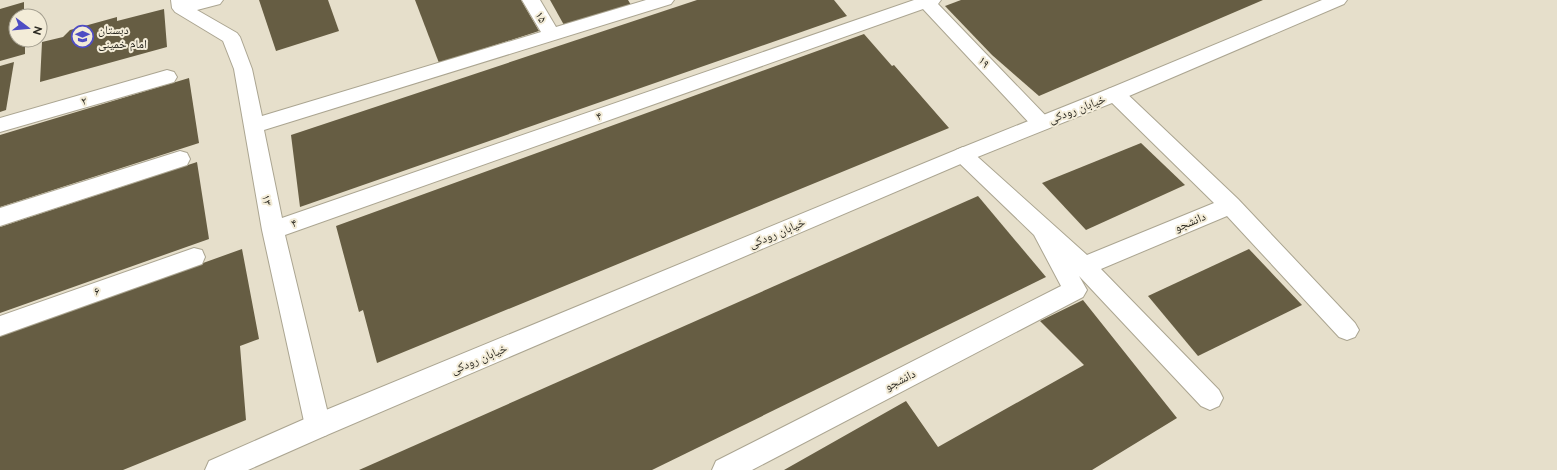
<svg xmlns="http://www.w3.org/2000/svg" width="1557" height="470" viewBox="0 0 1557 470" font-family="Raleway,'Noto Naskh Arabic',sans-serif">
<rect width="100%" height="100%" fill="#e6dfcb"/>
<g fill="#665d43">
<polygon points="259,0 328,0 339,31 276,51"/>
<polygon points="415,0 521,0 539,31 439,63"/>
<polygon points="550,0 628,0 631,5 564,25"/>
<polygon points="697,0 834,0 847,16 300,207 291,135"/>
<polygon points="961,0 1263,0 1039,96 992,55 945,6"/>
<polygon points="24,2 24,16 16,16 16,40 25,40 25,54 0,61 0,9"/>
<polygon points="164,9 167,47 40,82 42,42 63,37 70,30 117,17 117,21"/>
<polygon points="864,34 892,66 894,65 949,128 377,363 363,310 359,312 336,226"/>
<polygon points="14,62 6,110 0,112 0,66"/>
<polygon points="189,78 199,143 0,207 0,135"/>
<polygon points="1141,143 1185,185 1086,230 1042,183"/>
<polygon points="197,162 209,239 0,313 0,227"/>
<polygon points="978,196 1046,277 652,470 359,470"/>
<polygon points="242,249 259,339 240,346 246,420 123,470 0,470 0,336"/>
<polygon points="1249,249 1302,305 1198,356 1148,296"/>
<polygon points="1083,300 1177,418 1092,470 784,470 906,401 938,447 1084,365 1040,321"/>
</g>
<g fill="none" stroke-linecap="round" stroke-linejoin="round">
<defs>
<g id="minor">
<polygon points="171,0 223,0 220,4 197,10 237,33 240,37 252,69 262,116 541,32 522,0 540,0 556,27 646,0 674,0 671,4 264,130 282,218 914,0 941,0 938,4 1048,118 1051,123 1048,128 1041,130 1034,128 923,9 285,235 331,426 327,435 318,438 309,435 305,426 262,230 234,69 223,41 175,12 172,8"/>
<polygon points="167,70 174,72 177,77 174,82 0,132 0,118"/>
<polygon points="1115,87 1122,89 1238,199 1355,323 1359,330 1355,337 1347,340 1339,337 1227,216 1101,269 1219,390 1223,398 1219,406 1210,410 1201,406 1079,276 1087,290 1083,297 752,470 712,470 716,461 1061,286 1034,235 956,160 953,155 956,150 963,147 970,150 1087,255 1214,203 1108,99 1105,94 1108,89"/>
<polygon points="180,151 187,153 190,159 187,165 0,226 0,208"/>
<polygon points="194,248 202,250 205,257 202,264 0,336 0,316"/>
</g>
<polygon id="major" points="1322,0 1347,0 1344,4 1122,99 970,160 327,435 248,470 205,470 209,461 309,417 956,150 1108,89"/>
</defs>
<use href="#minor" stroke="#aba591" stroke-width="2"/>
<use href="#major" stroke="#aba591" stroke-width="2"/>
<use href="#minor" fill="#fff" fill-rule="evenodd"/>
<use href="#major" fill="#fff" fill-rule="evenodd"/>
</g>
<defs>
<symbol id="school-ring" viewBox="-11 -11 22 22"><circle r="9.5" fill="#f3ecd8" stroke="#4f4dc4" stroke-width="1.5"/><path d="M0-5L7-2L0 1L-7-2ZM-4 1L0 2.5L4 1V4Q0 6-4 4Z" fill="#4f4dc4"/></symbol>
</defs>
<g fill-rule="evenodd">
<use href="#school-ring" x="70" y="24" width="25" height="25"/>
</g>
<g text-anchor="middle" stroke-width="4" stroke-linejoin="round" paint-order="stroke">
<g font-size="12" fill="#2c2a22" stroke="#f3ecd8">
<text transform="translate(541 17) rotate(61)" y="4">۱۵</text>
<text transform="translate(984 62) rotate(46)" y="4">۱۹</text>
<text transform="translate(84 101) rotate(-16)" y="4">۲</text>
<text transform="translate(1077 109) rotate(-21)" y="4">خیابان رودکی</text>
<text transform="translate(599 116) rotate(-19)" y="4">۴</text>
<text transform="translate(267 200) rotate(79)" y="4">۱۳</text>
<text transform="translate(1190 222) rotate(-23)" y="4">دانشجو</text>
<text transform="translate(294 223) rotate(-19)" y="4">۴</text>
<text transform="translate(777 233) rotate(-23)" y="4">خیابان رودکی</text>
<text transform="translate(97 291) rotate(-20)" y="4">۶</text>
<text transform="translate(479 359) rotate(-23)" y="4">خیابان رودکی</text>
<text transform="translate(900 380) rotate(-27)" y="4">دانشجو</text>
</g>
<g font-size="12" fill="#2c2a22" stroke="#f3ecd8" text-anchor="start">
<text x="98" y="34">دبستان<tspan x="98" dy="14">امام خمینی</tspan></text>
</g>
</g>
<g transform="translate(28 28) rotate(106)"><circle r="19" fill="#f3ecd8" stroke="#a39e8f"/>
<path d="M0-3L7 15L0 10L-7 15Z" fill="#4f4dc4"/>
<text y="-6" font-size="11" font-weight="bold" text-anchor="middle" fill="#2c2a22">N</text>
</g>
</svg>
